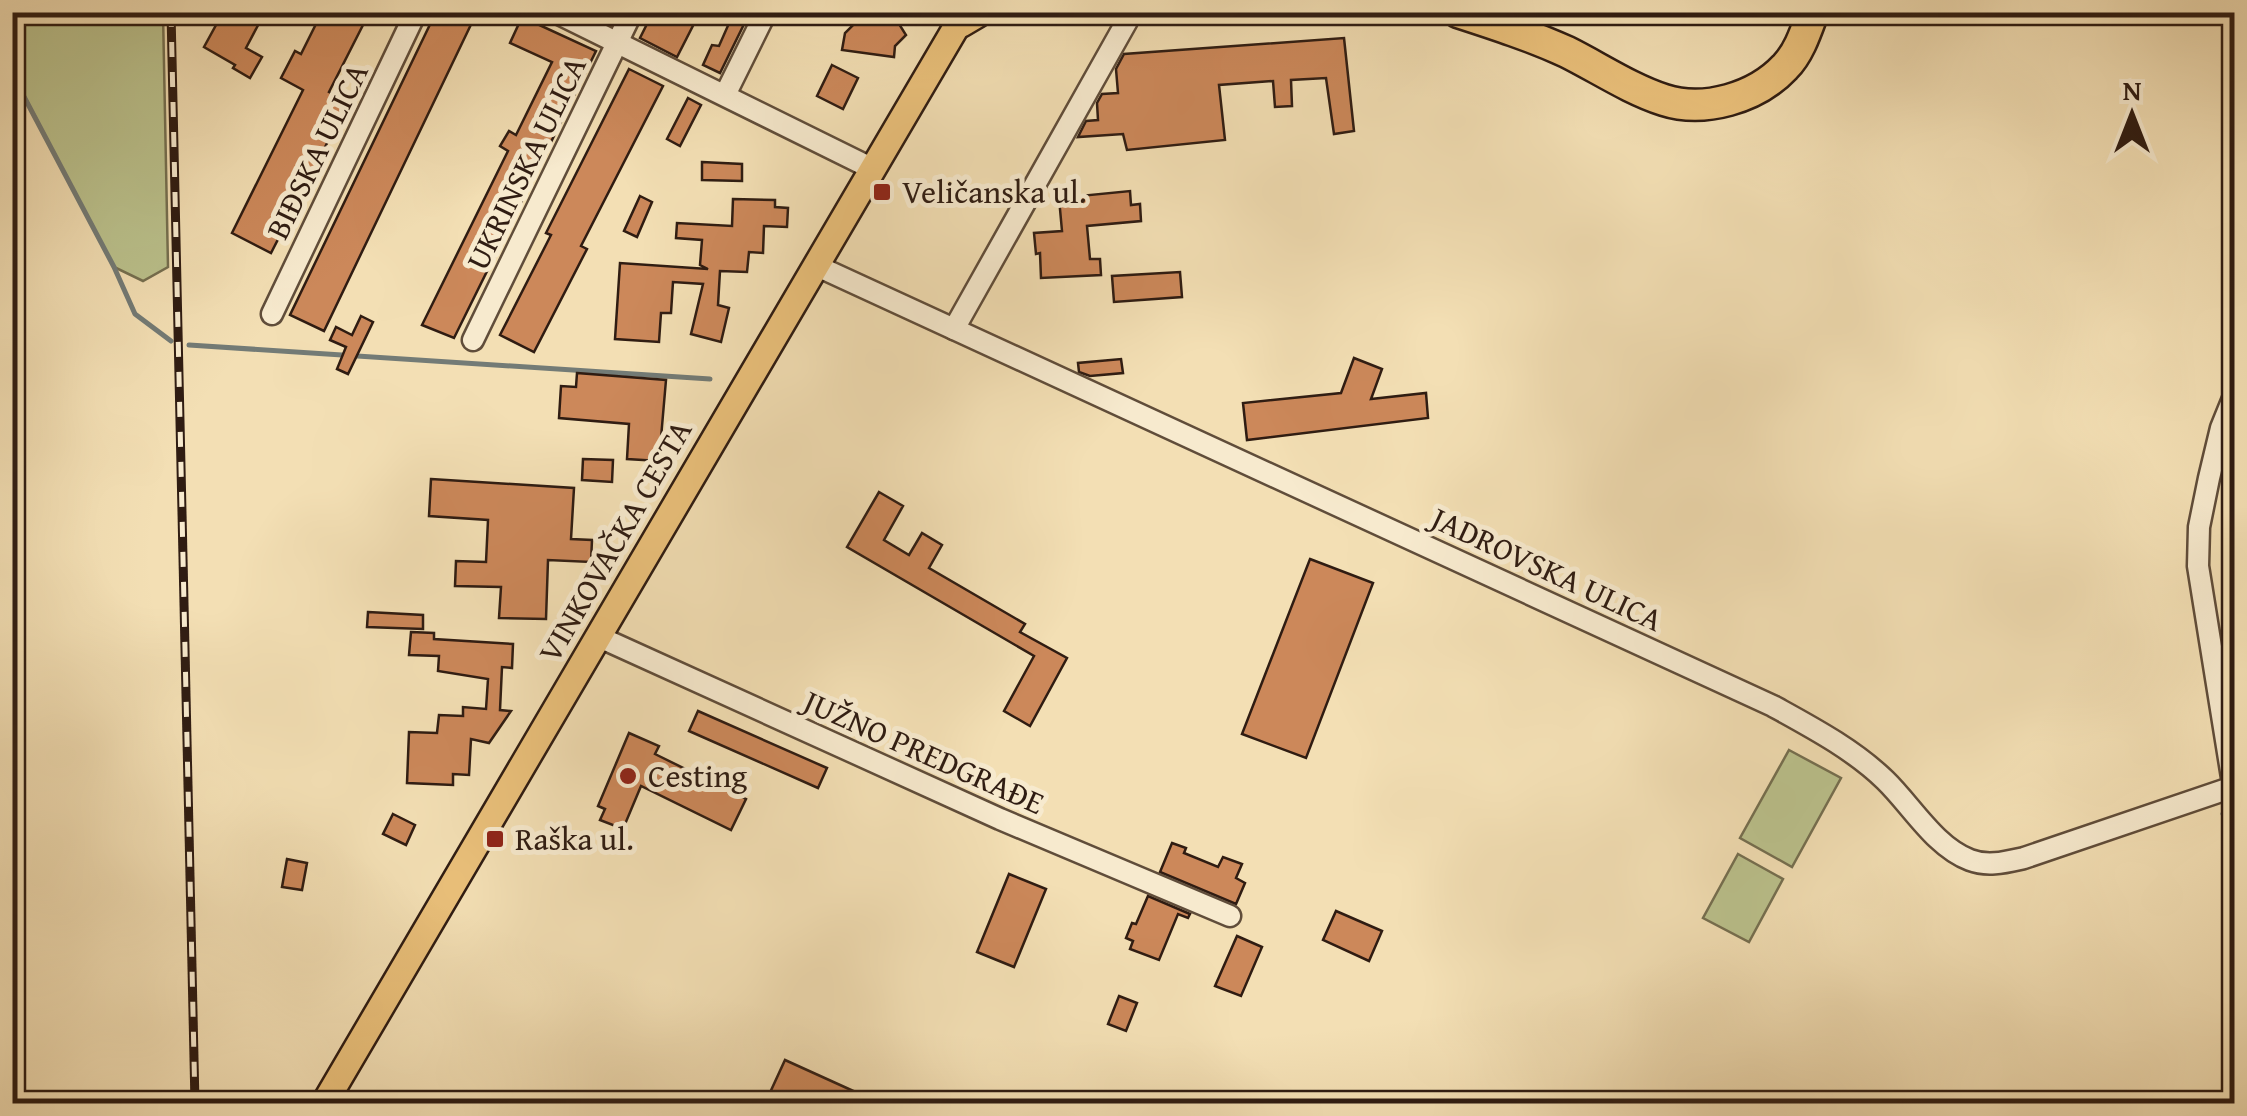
<svg xmlns="http://www.w3.org/2000/svg" width="2247" height="1116" viewBox="0 0 2247 1116" font-family="'Gentium Book Plus',serif">
<rect width="100%" height="100%" fill="#f3dfb4"/>
<filter id="stains"><feTurbulence type="fractalNoise" baseFrequency=".002" numOctaves="4"/><feColorMatrix values="0 0 0 0 .2 0 0 0 0 .09 0 0 0 0 .02 0 0 0 .5 -.17"/></filter>
<radialGradient id="worn" r=".72"><stop offset=".6" stop-color="#630" stop-opacity="0"/><stop offset="1" stop-color="#630" stop-opacity=".3"/></radialGradient>
<g fill="#bbc28d" stroke="#756f50" stroke-width="2.5">
<polygon points="12,13 163,13 168,267 143,281 114,267 13,74"/>
<polygon points="1789,750 1841,778 1792,867 1740,838"/>
<polygon points="1738,854 1783,879 1749,942 1703,918"/>
</g>
<g fill="none" stroke-linecap="round" stroke-linejoin="round">
<g stroke="#737b76" stroke-width="5">
<polyline points="12,74 114,267 135,314 171,341"/>
<polyline points="189,345 710,379"/>
<polyline points="2223,814 2234,837"/>
</g>
</g>
<g fill="#cc885a" stroke="#2f1c12" stroke-width="2.5">
<polygon points="232,12 265,12 246,48 262,57 250,78 233,68 235,65 204,47 221,16 228,20"/>
<polygon points="322,12 344,12 364,23 329,92 348,102 271,253 232,233 303,90 281,78 295,51 301,54"/>
<polygon points="436,12 477,12 324,331 290,315"/>
<polygon points="653,12 700,12 677,57 640,38"/>
<polygon points="734,12 750,12 720,73 703,65 712,45 719,46"/>
<polygon points="882,12 900,12 899,24 906,35 895,46 894,57 842,50 845,33 864,14 882,16"/>
<polygon points="522,17 596,51 454,338 422,325 508,151 500,146 509,131 516,135 552,62 510,43"/>
<polygon points="1344,38 1354,131 1334,134 1326,78 1291,80 1292,106 1275,107 1273,81 1219,85 1225,140 1127,150 1123,134 1078,137 1086,121 1098,120 1097,103 1102,94 1118,93 1116,69 1124,54"/>
<polygon points="832,65 858,78 843,109 817,96"/>
<polygon points="629,69 663,86 581,246 587,249 534,352 500,335 551,235 546,233"/>
<polygon points="688,98 701,105 680,146 667,139"/>
<polygon points="702,162 742,164 742,181 702,180"/>
<polygon points="1130,191 1131,205 1140,204 1141,221 1087,226 1090,259 1100,259 1101,275 1041,278 1040,253 1036,254 1034,233 1062,231 1059,198"/>
<polygon points="640,196 652,202 637,237 624,231"/>
<polygon points="733,199 775,200 775,207 788,208 787,227 764,226 763,253 749,252 747,272 720,271 718,305 729,308 721,342 691,334 703,284 673,282 671,313 661,313 659,342 615,339 620,263 708,269 700,265 702,240 676,238 677,223 732,226"/>
<polygon points="1180,272 1182,297 1114,302 1112,276"/>
<polygon points="361,316 373,322 348,374 337,369 346,347 330,340 336,327 352,335"/>
<polygon points="1354,358 1382,369 1371,399 1426,393 1428,418 1247,440 1243,403 1341,393"/>
<polygon points="1121,359 1123,373 1090,376 1079,372 1078,363"/>
<polygon points="577,373 666,380 659,461 627,459 629,424 559,418 561,386 576,387"/>
<polygon points="583,459 613,460 612,482 582,480"/>
<polygon points="431,479 574,488 571,539 592,540 591,562 548,560 546,619 499,618 501,587 455,586 456,561 486,562 488,520 429,516"/>
<polygon points="879,492 903,506 884,540 909,555 922,533 942,545 929,568 1025,624 1020,632 1067,658 1030,726 1004,711 1034,656 847,547"/>
<polygon points="1310,559 1373,583 1306,758 1242,734"/>
<polygon points="368,612 423,615 423,629 367,627"/>
<polygon points="411,632 434,633 434,639 513,644 512,668 502,667 500,710 511,711 489,743 471,739 469,775 453,774 453,785 407,783 409,732 437,733 439,715 463,716 463,707 486,709 488,679 438,671 439,656 409,655"/>
<polygon points="698,711 827,768 818,788 689,731"/>
<polygon points="629,733 659,746 655,754 746,799 731,830 641,786 623,829 600,820 605,809 598,806"/>
<polygon points="393,814 415,825 406,845 383,834"/>
<polygon points="1172,843 1186,848 1184,853 1218,867 1223,857 1242,864 1236,878 1245,883 1236,904 1160,872"/>
<polygon points="287,859 307,863 302,890 282,887"/>
<polygon points="1009,874 1046,889 1014,967 977,952"/>
<polygon points="1148,896 1190,914 1188,918 1178,914 1159,960 1130,949 1133,941 1126,938 1132,923 1136,924"/>
<polygon points="1336,911 1382,931 1369,961 1323,940"/>
<polygon points="1237,936 1262,947 1241,996 1215,986"/>
<polygon points="1119,996 1137,1003 1126,1031 1108,1024"/>
<polygon points="785,1060 882,1104 782,1104 768,1097"/>
</g>
<g fill="none" stroke-linecap="round" stroke-linejoin="round">
<defs>
<g id="minor">
<polyline points="555,12 873,169"/>
<polyline points="725,95 766,12"/>
<path d="M817 266 1773 706C1811 727 1853 749 1885 780 1911 805 1935 847 1970 860 1988 867 2006 862 2024 858L2233 787"/>
<polyline points="272,314 416,12"/>
<polyline points="954,329 1127,21"/>
<polyline points="473,340 632,12"/>
<polyline points="2234,396 2221,428 2209,478 2199,527 2198,566 2234,790"/>
<polyline points="597,636 1000,819 1230,916"/>
</g>
<polyline id="major" points="324,1104 965,12"/>
<g id="highway">
<path d="M1458 12C1495 24 1532 36 1567 52 1599 68 1630 89 1664 100 1704 113 1756 98 1785 67 1799 53 1806 31 1813 12"/>
<polyline points="960,22 977,12"/>
</g>
</defs>
<use href="#minor" stroke="#604d3a" stroke-width="25"/>
<use href="#major" stroke="#2f1c12" stroke-width="30"/>
<use href="#highway" stroke="#2f1c12" stroke-width="35"/>
<use href="#minor" stroke="#f7eace" stroke-width="20"/>
<use href="#major" stroke="#eac07a" stroke-width="25"/>
<use href="#highway" stroke="#eac07a" stroke-width="30"/>
<defs>
<polyline id="rail" points="171,12 195,1104"/>
</defs>
<use href="#rail" stroke="#2f1c12" stroke-width="9"/>
<use href="#rail" stroke="#f7eace" stroke-width="5" stroke-dasharray="15" stroke-linecap="butt"/>
</g>
<g fill="#8f2418" stroke="#f7eace" stroke-width="4">
<rect x="872" y="182" width="20" height="20" rx="5"/>
<circle cx="628" cy="776" r="10"/>
<rect x="485" y="829" width="20" height="20" rx="5"/>
</g>
<g text-anchor="middle" stroke-width="10" stroke-linejoin="round" paint-order="stroke">
<g font-size="32" fill="#2f1c12" stroke="#f7eace">
<text transform="translate(317 151) rotate(-64)" y="11">BIĐSKA ULICA</text>
<text transform="translate(526 163) rotate(-64)" y="11">UKRINSKA ULICA</text>
<text transform="translate(615 541) rotate(-60)" y="11">VINKOVAČKA CESTA</text>
<text transform="translate(1547 569) rotate(25)" y="11">JADROVSKA ULICA</text>
<text transform="translate(924 752) rotate(24)" y="11">JUŽNO PREDGRAĐE</text>
</g>
<g font-size="32" fill="#2f1c12" stroke="#f7eace" text-anchor="start">
<text x="902" y="203">Veličanska ul.</text>
<text x="648" y="787">Cesting</text>
<text x="515" y="850">Raška ul.</text>
</g>
</g>
<rect width="2247" height="1116" fill="none" stroke="#f3dfb4" stroke-width="50"/>
<rect x="15" y="15" width="2217" height="1086" fill="none" stroke="#2f1c12" stroke-width="5"/>
<rect x="25" y="25" width="2197" height="1066" fill="none" stroke="#2f1c12" stroke-width="2.5"/>
<g transform="translate(2132 115)" stroke="#f7eace" stroke-width="8" paint-order="stroke">
<path d="M0-8L18 38L0 25L-18 38Z" fill="#2f1c12"/>
<text y="-15" font-size="28" font-weight="bold" text-anchor="middle" fill="#2f1c12">N</text>
</g>
<rect width="100%" height="100%" filter="url(#stains)"/>
<rect width="100%" height="100%" fill="url(#worn)"/>
</svg>
